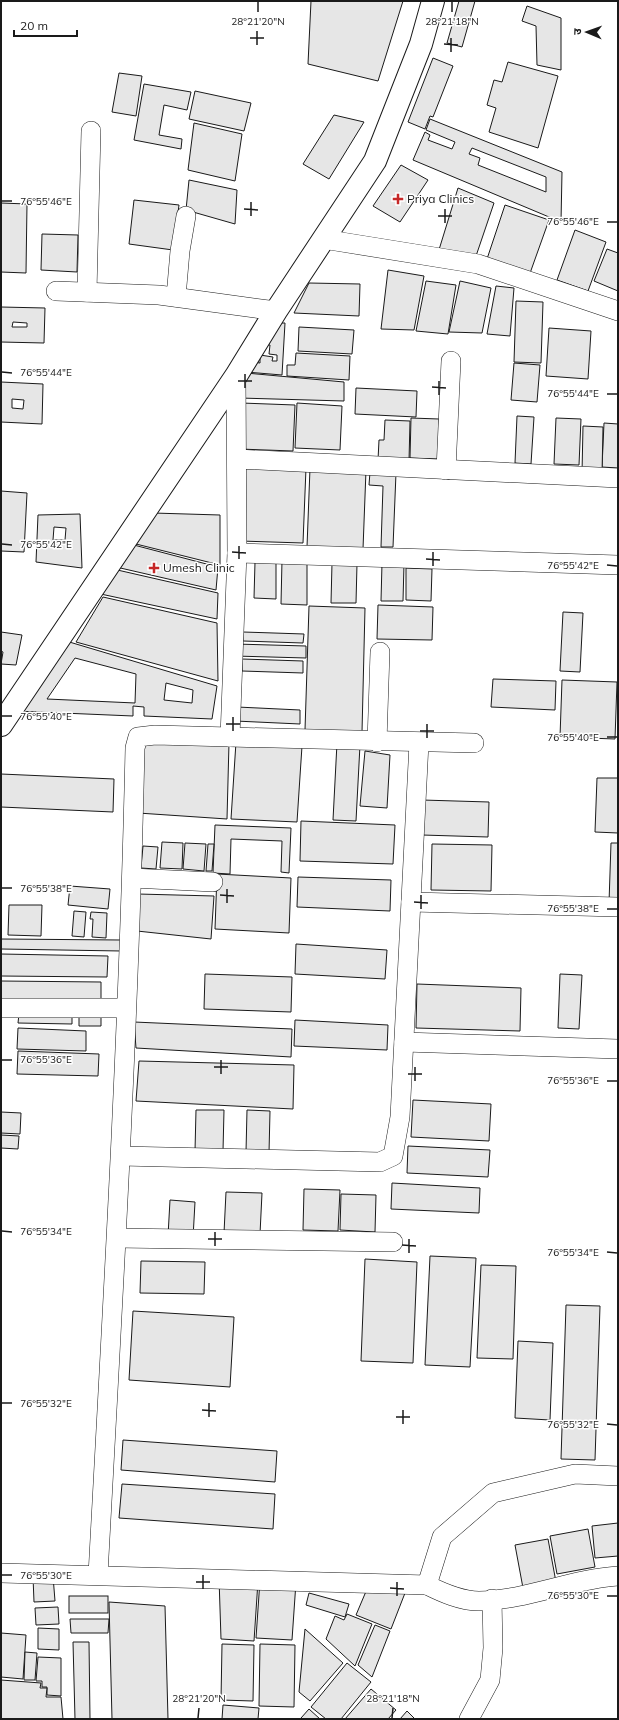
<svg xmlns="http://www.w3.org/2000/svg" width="619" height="1720" viewBox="0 0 619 1720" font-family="Mulish,'Noto Sans Devanagari',sans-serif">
<rect width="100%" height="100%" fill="#fff"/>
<g fill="#e6e6e6" stroke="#1a1a1a" fill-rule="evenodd">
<polygon points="311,1 403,1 378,81 308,64"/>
<polygon points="459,1 475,1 462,47 447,43"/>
<polygon points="527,6 561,18 561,70 537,65 536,26 522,21"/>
<polygon points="433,58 453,66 433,117 430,116 425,129 408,122"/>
<polygon points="508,62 558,76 538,148 489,132 496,108 487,105 494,80 502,82"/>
<polygon points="119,73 142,76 136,116 112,112"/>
<polygon points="144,84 191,92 187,110 164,105 159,135 182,139 181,149 134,140"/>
<polygon points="195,91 251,103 244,131 189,119"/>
<polygon points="334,115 364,122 329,179 303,164"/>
<path d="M430 119 562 172 561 222 413 160 425 132 430 135 428 140 452 149 455 142 426 130ZM472 148 546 177V192L478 165 480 158 469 154Z"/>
<polygon points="194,123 242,134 235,181 188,170"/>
<polygon points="401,165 428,180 400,222 373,206"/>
<polygon points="189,180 237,190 235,224 186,210"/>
<polygon points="458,188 494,203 475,259 438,253"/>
<polygon points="134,200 179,205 173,250 129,244"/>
<polygon points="1,203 27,204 26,273 1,272"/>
<polygon points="505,205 549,220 529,276 485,265"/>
<polygon points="575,230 606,242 588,291 557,280"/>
<polygon points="42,234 78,235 77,272 41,270"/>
<polygon points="607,249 618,253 618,291 594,281"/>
<polygon points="388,270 424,276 414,330 381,329"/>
<polygon points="426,281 456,285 448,334 416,331"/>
<polygon points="460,281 491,288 482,333 449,332"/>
<polygon points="309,283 360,284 359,316 294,313"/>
<polygon points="496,286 514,288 510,336 487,334"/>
<polygon points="516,301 543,302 541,363 514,362"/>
<path d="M1 307 45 308 44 343 1 342ZM13 322 27 323V327H12Z"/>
<polygon points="276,323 285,323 282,375 246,372 247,361 260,363 260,355 273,357 272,361 277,361 277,355 269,354 270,345 263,344"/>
<polygon points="299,327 354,330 352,354 298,351"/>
<polygon points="549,328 591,331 588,379 546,376"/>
<polygon points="296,353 350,356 349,380 287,376 287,365 295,365"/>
<polygon points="514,363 540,365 537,402 511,400"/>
<polygon points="246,373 344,382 344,401 239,398"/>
<path d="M1 382 43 384 42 424 1 422ZM12 399 24 400 23 409 12 408Z"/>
<polygon points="356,388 417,391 416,417 355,414"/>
<polygon points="241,403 295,405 293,451 239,449"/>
<polygon points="297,403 342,406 340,450 295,448"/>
<polygon points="517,416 534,417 531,464 515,463"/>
<polygon points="411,418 439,419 438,459 410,458"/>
<polygon points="556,418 581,419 579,465 554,464"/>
<polygon points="385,420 410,421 409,461 378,460 379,440 384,440"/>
<polygon points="604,423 618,424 618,468 602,467"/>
<polygon points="583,426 603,427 602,474 582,473"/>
<polygon points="242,466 306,468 303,543 240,541"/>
<polygon points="310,468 366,470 363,549 307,547"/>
<polygon points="370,472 396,473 393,547 381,547 383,486 369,485"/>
<polygon points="1,491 27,493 24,552 1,551"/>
<polygon points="153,513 220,515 220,565 136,544"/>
<path d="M80 514 82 568 36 562 38 515ZM54 527 66 528 65 540H53Z"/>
<polygon points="130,544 218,567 216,590 116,567"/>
<polygon points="282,560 307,561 307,605 281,604"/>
<polygon points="255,562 276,562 276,599 254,598"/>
<polygon points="332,563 357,564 356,603 331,603"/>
<polygon points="382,563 404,564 403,601 381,601"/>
<polygon points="406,568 432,569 431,601 406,600"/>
<polygon points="113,569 218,593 217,619 96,593"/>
<polygon points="103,597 217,623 218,681 76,642"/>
<polygon points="378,605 433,607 432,640 377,639"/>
<polygon points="309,606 365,608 362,732 305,730"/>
<polygon points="563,612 583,613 580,672 560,671"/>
<polygon points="1,632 22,635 16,665 1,664 3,652 1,651"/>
<polygon points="243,632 304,634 303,643 243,641"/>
<path d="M66 641 217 686 212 719 144 716V707L133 706V716L15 711ZM75 658 136 674 135 703 47 699ZM166 683 193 690 192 703 164 700Z"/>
<polygon points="235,644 306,646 306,658 234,656"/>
<polygon points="242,659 303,661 303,673 242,671"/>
<polygon points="493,679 556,681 555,710 491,707"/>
<polygon points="562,680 617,682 615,739 560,737"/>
<polygon points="237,707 300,710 300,724 235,721"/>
<polygon points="143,741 229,743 227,819 138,813"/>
<polygon points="236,742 302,746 297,822 231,819"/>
<polygon points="337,743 360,745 356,821 333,820"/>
<polygon points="365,751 390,755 387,808 360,806"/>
<polygon points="1,774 114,779 113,812 1,807"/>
<polygon points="597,778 618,778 618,833 595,832"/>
<polygon points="422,800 489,802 488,837 422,835"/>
<polygon points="301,821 395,825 393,864 300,861"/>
<polygon points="215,825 291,828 289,873 281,872 282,841 231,839 230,874 213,873"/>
<polygon points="162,842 183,843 182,869 160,868"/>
<polygon points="185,843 206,844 204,871 183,869"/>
<polygon points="611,843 618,843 618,904 609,903"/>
<polygon points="208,844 214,844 212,871 206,871"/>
<polygon points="432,844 492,845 491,891 431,890"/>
<polygon points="143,846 158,847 156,869 141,868"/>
<polygon points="217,874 291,878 289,933 215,929"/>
<polygon points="298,877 391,880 390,911 297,907"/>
<polygon points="70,886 110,889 108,909 68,905"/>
<polygon points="138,894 214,896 211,939 137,931"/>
<polygon points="9,905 42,905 41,936 8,935"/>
<polygon points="74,911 86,912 84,937 72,936"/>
<polygon points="91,912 107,913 106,938 92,937 93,919 90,919"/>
<polygon points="1,939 121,940 121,951 1,949"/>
<polygon points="296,944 387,950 385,979 295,974"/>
<polygon points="1,954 108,956 107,977 1,976"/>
<polygon points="205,974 292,977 291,1012 204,1009"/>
<polygon points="560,974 582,975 579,1029 558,1028"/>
<polygon points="1,981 101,982 101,1002 1,1001"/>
<polygon points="417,984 521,988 520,1031 416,1028"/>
<polygon points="79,1011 101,1012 101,1026 79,1026"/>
<polygon points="19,1014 72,1016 72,1024 18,1023"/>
<polygon points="295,1020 388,1025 387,1050 294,1046"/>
<polygon points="134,1022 292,1029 291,1057 136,1048"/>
<polygon points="18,1028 86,1031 86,1051 17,1049"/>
<polygon points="18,1051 99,1054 98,1076 17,1074"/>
<polygon points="139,1061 294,1065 293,1109 136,1101"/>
<polygon points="413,1100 491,1104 489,1141 411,1137"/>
<polygon points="196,1110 224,1110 223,1151 195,1151"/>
<polygon points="247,1110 270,1111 269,1153 246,1152"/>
<polygon points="1,1112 21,1113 20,1134 1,1133"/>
<polygon points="1,1135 19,1136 18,1149 1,1148"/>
<polygon points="408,1146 490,1150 488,1177 407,1173"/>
<polygon points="392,1183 480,1188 479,1213 391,1209"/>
<polygon points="304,1189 340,1190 338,1231 303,1230"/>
<polygon points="226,1192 262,1193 260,1234 224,1233"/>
<polygon points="341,1194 376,1195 375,1232 340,1230"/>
<polygon points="170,1200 195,1202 193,1238 168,1236"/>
<polygon points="430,1256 476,1258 470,1367 425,1365"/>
<polygon points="365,1259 417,1262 413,1363 361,1361"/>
<polygon points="141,1261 205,1262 204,1294 140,1293"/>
<polygon points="481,1265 516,1266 513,1359 477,1358"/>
<polygon points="566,1305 600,1306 595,1460 561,1459"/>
<polygon points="133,1311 234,1317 230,1387 129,1380"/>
<polygon points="518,1341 553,1343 550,1420 515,1418"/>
<polygon points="123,1440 277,1451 275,1482 121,1470"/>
<polygon points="122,1484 275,1494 273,1529 119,1518"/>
<polygon points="618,1523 618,1556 595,1558 592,1526"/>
<polygon points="588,1529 595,1567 557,1574 550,1536"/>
<polygon points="548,1539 556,1582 523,1588 515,1545"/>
<polygon points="53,1576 55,1601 34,1602 33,1577"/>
<polygon points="219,1578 258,1581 254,1641 221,1639"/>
<polygon points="260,1580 296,1582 292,1640 256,1638"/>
<polygon points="367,1589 405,1593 391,1629 356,1615"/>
<polygon points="309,1593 349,1604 345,1617 306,1605"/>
<rect x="69" y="1596" width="39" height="17"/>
<polygon points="109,1602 165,1606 168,1719 112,1719"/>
<polygon points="58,1607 59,1624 36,1625 35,1608"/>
<polygon points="347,1614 372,1624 355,1666 326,1639 335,1616 344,1620"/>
<polygon points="70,1619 109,1619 108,1633 71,1633"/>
<polygon points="375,1625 390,1631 372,1677 358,1665"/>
<polygon points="38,1628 59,1629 59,1650 38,1649"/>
<polygon points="305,1629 343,1663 310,1701 299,1692"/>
<polygon points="1,1633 26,1635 23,1679 1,1677"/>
<polygon points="73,1642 89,1642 90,1719 75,1719"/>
<polygon points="222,1644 254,1645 253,1701 221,1700"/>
<polygon points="260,1644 295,1645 294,1707 259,1706"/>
<polygon points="25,1652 37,1653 35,1680 24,1680"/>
<polygon points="38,1657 61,1658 61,1696 47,1695 47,1687 42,1687 42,1681 36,1681"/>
<polygon points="347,1663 371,1682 341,1719 326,1719 311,1707"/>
<polygon points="1,1680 41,1683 40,1688 47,1688 46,1697 61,1697 63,1719 1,1719"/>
<polygon points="371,1689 396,1710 388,1719 345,1719"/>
<polygon points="223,1705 259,1708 258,1719 222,1719"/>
<polygon points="309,1709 320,1719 302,1719 301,1718"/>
<polygon points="407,1711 415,1719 400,1719"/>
</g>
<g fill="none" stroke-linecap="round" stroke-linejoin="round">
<defs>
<g id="street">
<polyline points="323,239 478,264 618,311"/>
<polyline points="56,291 159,295 276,311"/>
<polyline points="87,292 91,131"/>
<polyline points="176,297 180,251 186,216"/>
<polyline points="237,459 618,478"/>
<polyline points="446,470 451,361"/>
<polyline points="237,553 618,565"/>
<polyline points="230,737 474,743"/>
<polyline points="377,742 380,652"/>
<polyline points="132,878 213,882"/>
<polyline points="411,902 618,907"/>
<polyline points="1,1008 126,1008"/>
<polyline points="404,1042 618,1049"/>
<polyline points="121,1156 380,1162 393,1156 400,1117 419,743"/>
<polyline points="117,1238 393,1242"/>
<polyline points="1,1573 427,1585 442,1537 493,1493 575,1474 618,1476"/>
<path d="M98 1575C113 1300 129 1024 135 748L138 737 155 735 230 737 237 553 236 376"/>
<path d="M427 1585C443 1593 461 1601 479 1601 527 1600 571 1579 618 1576"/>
<polyline points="469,1719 490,1680 493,1648 492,1599"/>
</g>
<polyline id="secondary" points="1,725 236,376 276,311 375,161 421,44 433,1"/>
</defs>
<use href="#street" stroke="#1a1a1a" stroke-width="20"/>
<use href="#secondary" stroke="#1a1a1a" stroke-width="24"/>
<use href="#street" stroke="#fff" stroke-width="19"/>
<use href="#secondary" stroke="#fff" stroke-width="22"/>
</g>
<path fill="none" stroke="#1a1a1a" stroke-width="1.5" d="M258 12V2M452 12V2M250 38H264M444 44 458 45M257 45V31M451 52V38M2 201H12M244 209 258 210M251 216V202M438 216H452M607 222H617M445 223V209M2 372 12 373M238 381H252M432 387 446 388M245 388V374M607 394H617M439 395V381M2 544 12 545M232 552 246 553M239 559V546M426 559 440 560M607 565 617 566M433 566V552M2 716H12M226 724H240M233 731V717M420 731H434M607 737H617M427 738V724M2 888H12M220 895 234 896M414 902 428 903M227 903V889M421 909V895M607 909H617M2 1060H12M214 1067H228M221 1074V1060M408 1074H422M415 1081V1067M607 1081H617M2 1231 12 1232M208 1239H222M402 1245 416 1246M215 1246V1232M607 1252 617 1253M409 1253V1239M2 1403H12M202 1410 216 1411M209 1417V1403M396 1417H410M403 1424V1410M607 1424 617 1425M2 1575H12M196 1582H210M390 1588 404 1589M203 1589V1575M397 1596V1582M607 1596H617M198 1718 199 1708M392 1718 393 1708"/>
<g fill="#c62828" stroke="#fff" stroke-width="1.5">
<path d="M396 193h4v4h4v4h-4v4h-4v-4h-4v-4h4z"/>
<path d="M152 562h4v4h4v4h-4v4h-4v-4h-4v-4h4z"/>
</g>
<g text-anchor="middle" stroke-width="3" stroke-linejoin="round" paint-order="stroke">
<g font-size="12" fill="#1a1a1a" stroke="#fff" text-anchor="start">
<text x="407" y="203">Priya Clinics</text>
<text x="163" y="572">Umesh Clinic</text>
</g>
</g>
<g font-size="10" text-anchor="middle" fill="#1a1a1a" stroke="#fff" stroke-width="3" stroke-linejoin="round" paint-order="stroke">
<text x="258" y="25">28°21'20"N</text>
<text x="452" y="25">28°21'18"N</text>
<text x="46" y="205">76°55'46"E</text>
<text x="573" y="225">76°55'46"E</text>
<text x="46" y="376">76°55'44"E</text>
<text x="573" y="397">76°55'44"E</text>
<text x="46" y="548">76°55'42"E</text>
<text x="573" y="569">76°55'42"E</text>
<text x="46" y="720">76°55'40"E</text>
<text x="573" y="741">76°55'40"E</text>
<text x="46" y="892">76°55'38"E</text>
<text x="573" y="912">76°55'38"E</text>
<text x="46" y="1063">76°55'36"E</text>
<text x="573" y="1084">76°55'36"E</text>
<text x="46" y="1235">76°55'34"E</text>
<text x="573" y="1256">76°55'34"E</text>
<text x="46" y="1407">76°55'32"E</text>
<text x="573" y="1428">76°55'32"E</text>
<text x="46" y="1579">76°55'30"E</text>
<text x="573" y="1599">76°55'30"E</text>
<text x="199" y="1702">28°21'20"N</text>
<text x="393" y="1702">28°21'18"N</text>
</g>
<rect width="619" height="1720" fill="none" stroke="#1a1a1a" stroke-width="4"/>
<g transform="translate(587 32) rotate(272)" stroke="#ffffff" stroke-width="3" paint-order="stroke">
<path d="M0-3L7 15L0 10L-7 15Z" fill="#1a1a1a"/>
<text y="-6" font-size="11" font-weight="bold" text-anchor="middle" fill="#1a1a1a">उ</text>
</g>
<path d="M14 30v6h63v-6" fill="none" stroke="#1a1a1a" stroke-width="2"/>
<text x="20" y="30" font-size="12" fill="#1a1a1a" stroke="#ffffff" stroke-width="3" paint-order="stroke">20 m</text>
</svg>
